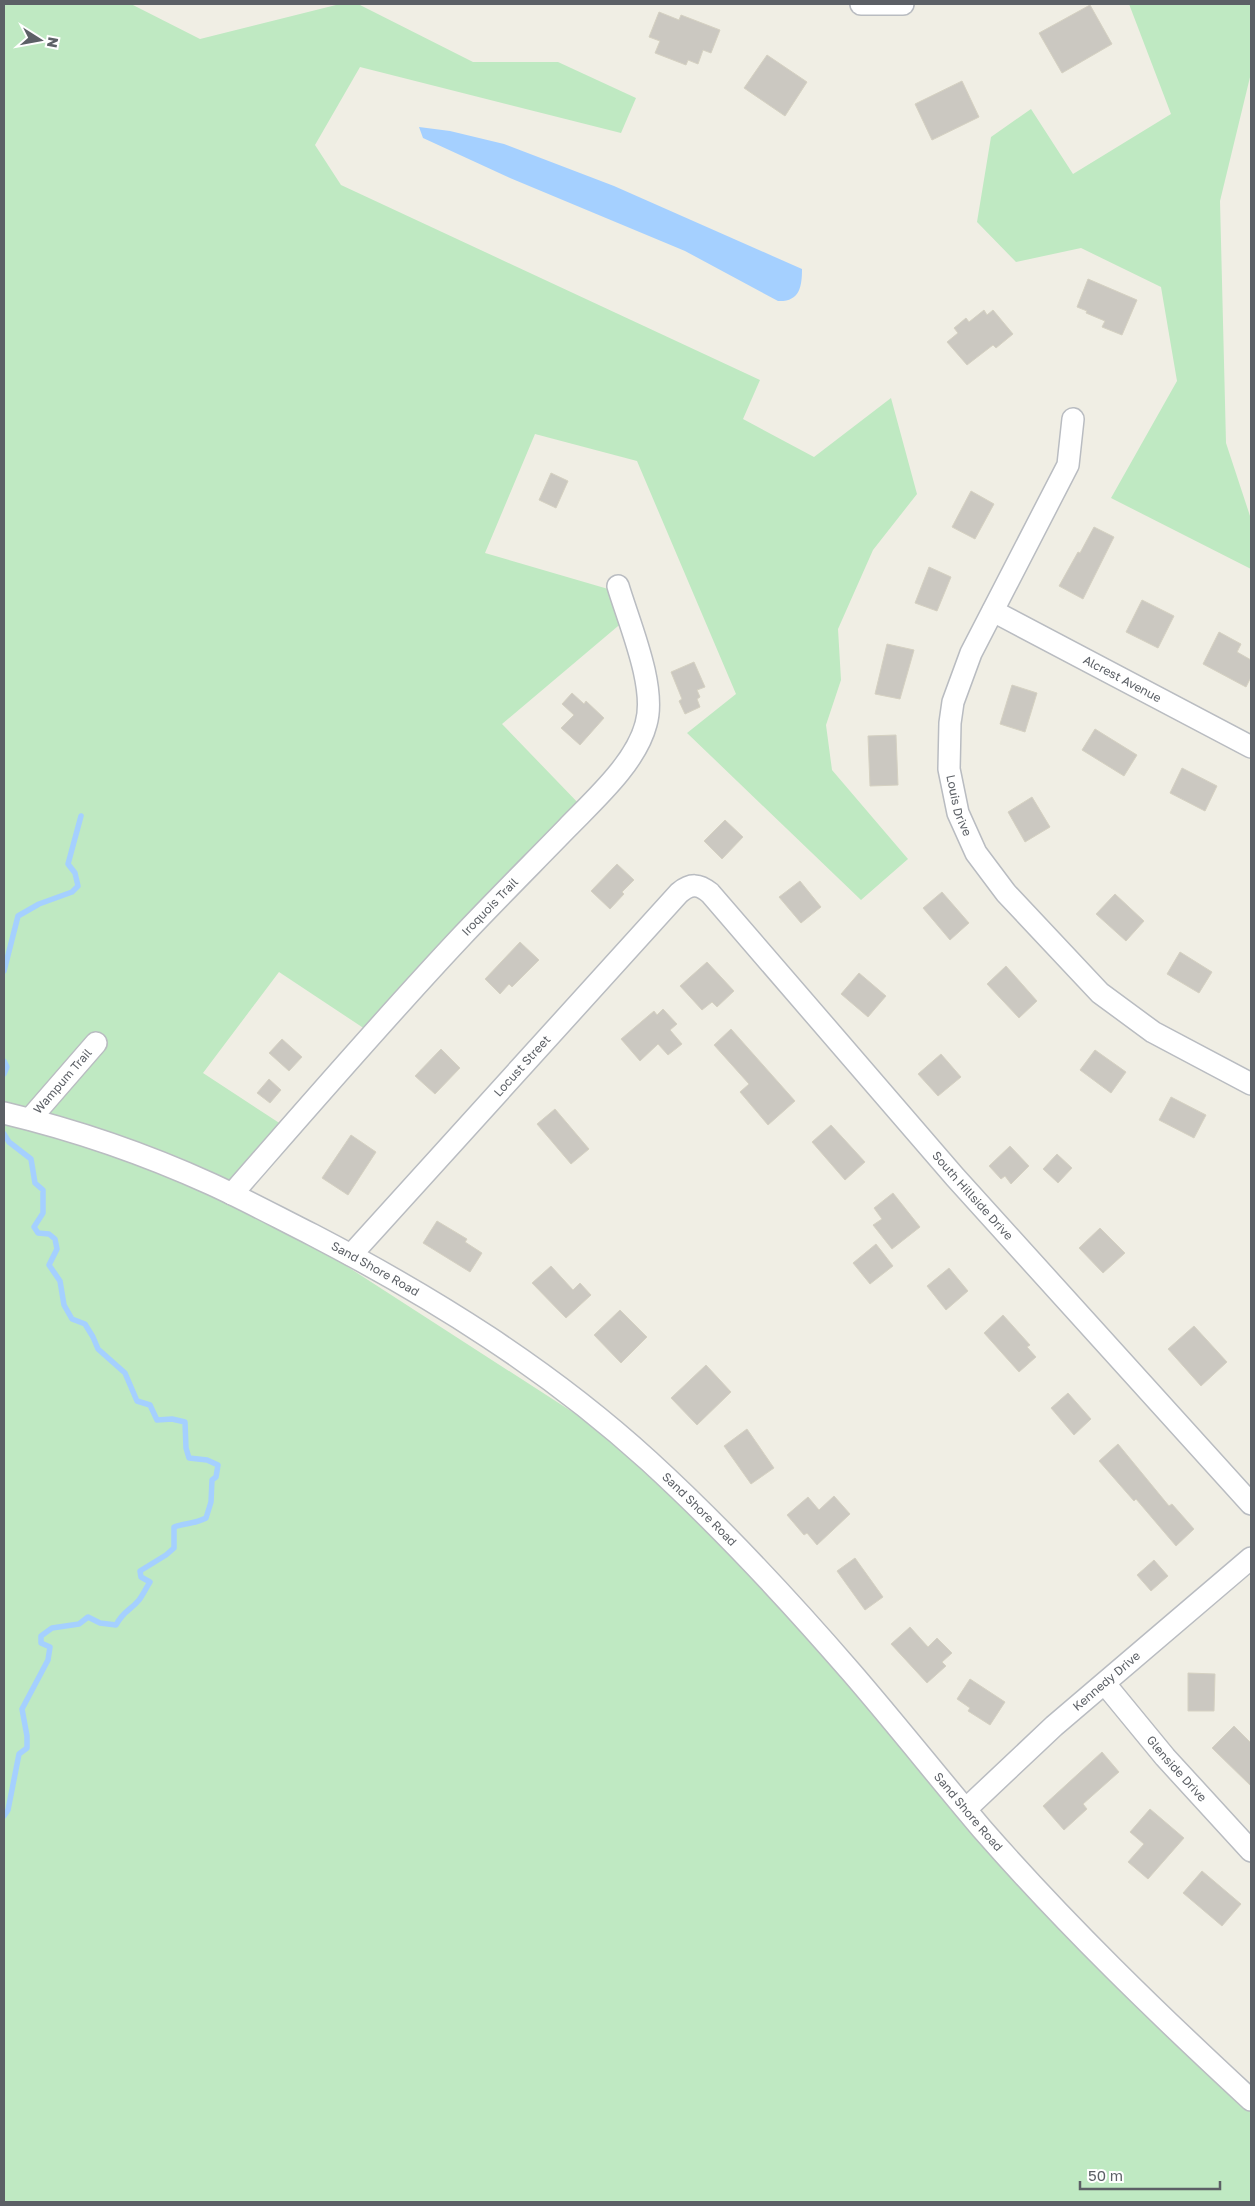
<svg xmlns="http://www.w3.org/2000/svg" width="1255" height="2206" viewBox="0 0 1255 2206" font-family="'Golos Text',sans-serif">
<rect width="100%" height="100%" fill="#f0eee4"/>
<g fill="#bfe9c2">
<polygon points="4,4 131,4 200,39 340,4 358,4 473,62 558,62 636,98 621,133 360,67 315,145 341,185 760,380 743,419 814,457 891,398 917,494 873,550 838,629 841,680 826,725 832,770 908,859 861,900 687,733 736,694 637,461 535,434 485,553 615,591 624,621 502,724 582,807 371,1033 279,972 203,1073 287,1128 238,1196 636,1453 1251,2100 1251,2202 4,2202"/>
<polygon points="1129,4 1251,4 1251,73 1220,201 1226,443 1251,519 1251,569 1111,498 1177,381 1161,287 1081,248 1016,262 977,222 991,137 1031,109 1073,174 1171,114"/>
</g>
<path fill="#a5d0ff" d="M419 127 450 131 504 144 614 186 802 269C802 288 799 302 778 301L685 251 510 178 423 138Z"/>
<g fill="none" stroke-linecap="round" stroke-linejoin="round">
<g stroke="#a5d0ff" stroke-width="5.5">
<polyline points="4,971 18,916 39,904 72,892 78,886 75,873 68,864 81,816"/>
<polyline points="4,1061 7,1067 4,1074"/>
<path d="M4 1816 8 1810 19 1754 27 1748V1736L22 1709 48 1660 50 1647 41 1643V1636L52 1628 79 1624 88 1617 100 1623 116 1625C124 1610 130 1611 139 1600 143 1595 146 1588 150 1582L141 1577 140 1571 166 1555 174 1548V1527C185 1523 195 1524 206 1518L211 1502 212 1480 216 1477 218 1465 207 1460 189 1458 186 1448 185 1422 172 1419 157 1420 150 1405 137 1401 125 1373 98 1349 93 1337 85 1324 72 1319 64 1305 60 1281 49 1265 57 1249 55 1239 49 1234 38 1233 34 1227 43 1213V1190L35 1183 31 1159 9 1142 4 1134"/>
</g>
</g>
<g fill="#cbc8c1" stroke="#d5d1c2">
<polygon points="1090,5 1112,44 1062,73 1039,33"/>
<polygon points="659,12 679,20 681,15 720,30 711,53 703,50 698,64 688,60 686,65 655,53 660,41 649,37"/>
<polygon points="767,55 807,82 785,116 744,88"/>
<polygon points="962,81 979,117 932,140 915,104"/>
<polygon points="1088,279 1137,300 1122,335 1102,327 1105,321 1086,313 1087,311 1077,307"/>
<polygon points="984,310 987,315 993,310 1013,334 996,348 993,345 967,365 947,342 958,333 954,328 966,318 969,322"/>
<polygon points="551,473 568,481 556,508 539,500"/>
<polygon points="971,491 994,504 975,539 952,527"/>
<polygon points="1094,527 1114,537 1083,599 1059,586 1078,552 1080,553"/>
<polygon points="929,567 951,577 937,611 915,603"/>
<polygon points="1142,600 1174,616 1158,648 1126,632"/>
<polygon points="1219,632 1241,644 1237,652 1251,660 1251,677 1246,687 1203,664"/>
<polygon points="887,644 914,650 900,699 875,694"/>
<polygon points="694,662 705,687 697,690 700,697 697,699 700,707 685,714 679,701 682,699 671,672"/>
<polygon points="1012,685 1037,693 1025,732 1000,724"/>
<polygon points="572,693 584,704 586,701 604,718 580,745 561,728 574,715 562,704"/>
<polygon points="1095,729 1137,755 1124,776 1082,750"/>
<polygon points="896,735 898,785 870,786 868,736"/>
<polygon points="1182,768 1217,786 1205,811 1170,793"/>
<polygon points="1032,797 1050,827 1025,842 1008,812"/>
<polygon points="725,820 743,837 722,859 704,841"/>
<polygon points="617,864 634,880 622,892 624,894 610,909 591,891"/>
<polygon points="800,881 821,907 801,923 779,897"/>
<polygon points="942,892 969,923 950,940 923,908"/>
<polygon points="1115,894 1144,921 1126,941 1096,914"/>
<polygon points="520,942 539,960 512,987 509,984 500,994 485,979"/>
<polygon points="1180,952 1212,972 1199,993 1167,974"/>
<polygon points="707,962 734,991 717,1007 712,1002 702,1010 680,986"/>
<polygon points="1006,966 1037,1001 1019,1018 987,984"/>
<polygon points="859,973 886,996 868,1017 841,994"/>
<polygon points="663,1009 677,1024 670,1030 682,1044 668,1055 658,1044 640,1061 621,1039 654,1011 657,1015"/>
<polygon points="731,1029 795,1101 768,1125 740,1092 749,1084 714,1045"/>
<polygon points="282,1039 302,1057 289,1071 269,1053"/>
<polygon points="441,1049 460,1068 435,1094 415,1076"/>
<polygon points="1095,1050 1126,1072 1111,1093 1080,1070"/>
<polygon points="941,1054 961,1077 938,1096 918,1074"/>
<polygon points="269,1079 281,1090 270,1103 257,1093"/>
<polygon points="1171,1097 1206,1115 1194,1138 1159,1120"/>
<polygon points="555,1109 589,1149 571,1164 537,1124"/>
<polygon points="831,1125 865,1162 845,1180 812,1142"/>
<polygon points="351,1135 376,1152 348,1195 322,1178"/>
<polygon points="1010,1146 1029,1166 1011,1184 1005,1176 1001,1179 989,1166"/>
<polygon points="1057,1154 1072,1168 1058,1183 1043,1169"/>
<polygon points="893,1193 920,1227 892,1249 873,1225 882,1219 874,1208"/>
<polygon points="437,1221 467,1239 465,1242 482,1253 470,1272 423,1243"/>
<polygon points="1100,1228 1125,1253 1103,1273 1079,1248"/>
<polygon points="876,1244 893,1266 870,1284 853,1263"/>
<polygon points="551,1266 573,1290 580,1283 591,1295 566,1318 532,1283"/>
<polygon points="949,1268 968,1291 946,1310 927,1286"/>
<polygon points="620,1310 647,1337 621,1363 594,1335"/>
<polygon points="1003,1315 1030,1345 1027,1347 1036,1357 1019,1372 984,1333"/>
<polygon points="1194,1326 1227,1362 1201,1386 1168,1349"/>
<polygon points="706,1365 731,1392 697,1425 671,1398"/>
<polygon points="1068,1393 1091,1419 1074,1435 1051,1408"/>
<polygon points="747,1429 774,1468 751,1484 724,1446"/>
<polygon points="1118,1444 1169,1506 1172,1504 1194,1529 1176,1546 1136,1499 1134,1501 1099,1461"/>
<polygon points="834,1496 850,1514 817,1545 807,1533 804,1535 787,1515 808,1497 819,1510"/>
<polygon points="855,1558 883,1597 865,1610 837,1571"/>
<polygon points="1154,1560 1168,1576 1151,1591 1137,1575"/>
<polygon points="910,1627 928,1647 937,1638 952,1653 942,1662 946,1666 927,1683 891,1644"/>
<polygon points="1188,1673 1215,1674 1214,1711 1188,1711"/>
<polygon points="970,1679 1005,1702 990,1725 968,1711 970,1708 957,1699"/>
<polygon points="1234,1726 1251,1743 1251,1786 1212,1748"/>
<polygon points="1102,1752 1119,1772 1083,1804 1087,1809 1064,1830 1043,1806"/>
<polygon points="1150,1809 1184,1838 1148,1879 1128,1862 1144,1844 1130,1832"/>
<polygon points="1202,1871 1241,1904 1222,1926 1183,1893"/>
</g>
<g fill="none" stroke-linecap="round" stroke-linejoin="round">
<defs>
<g id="minor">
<polyline points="861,4 903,4"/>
<path id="s1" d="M1073 419 1068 465 971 653 953 702 950 723 949 769 958 813 976 853 1006 893 1100 993 1153 1032 1251 1084"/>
<path id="s2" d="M993 611 1251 747"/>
<path id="s3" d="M4 1113C75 1130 145 1154 211 1184 246 1200 279 1218 313 1235 434 1298 548 1369 649 1461 721 1527 788 1599 852 1673 896 1724 938 1777 982 1829 1066 1925 1157 2013 1251 2100"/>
<path id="s4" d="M30 1119 96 1043"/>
<path id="s5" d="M232 1194C308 1107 383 1020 462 936 496 900 532 864 567 828 594 800 636 763 646 724 657 687 629 623 618 586"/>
<path id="s6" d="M351 1255 679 893C691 883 699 884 710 893L955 1177 1251 1504"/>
<path id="s7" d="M1105 1684 1165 1757 1251 1851"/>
<path id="s8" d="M966 1809 1054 1726 1251 1558"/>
</g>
</defs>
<use href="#minor" stroke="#b9bcc1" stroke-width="24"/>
<use href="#minor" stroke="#fff" stroke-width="21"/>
</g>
<g text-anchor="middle" stroke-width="4" stroke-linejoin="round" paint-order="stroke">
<g font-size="12" fill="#5c6066" stroke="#fff">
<text dy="4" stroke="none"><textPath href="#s2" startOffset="146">Alcrest Avenue</textPath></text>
<text dy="4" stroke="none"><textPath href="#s1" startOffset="415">Louis Drive</textPath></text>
<text dy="4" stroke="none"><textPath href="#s5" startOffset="386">Iroquois Trail</textPath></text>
<text dy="4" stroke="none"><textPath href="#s6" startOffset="255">Locust Street</textPath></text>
<text dy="4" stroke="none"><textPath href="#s4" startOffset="50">Wampum Trail</textPath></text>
<text dy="4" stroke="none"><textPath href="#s6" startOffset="924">South Hillside Drive</textPath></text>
<text dy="4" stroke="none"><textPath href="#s3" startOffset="404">Sand Shore Road</textPath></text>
<text dy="4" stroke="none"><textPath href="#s3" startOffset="809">Sand Shore Road</textPath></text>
<text dy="4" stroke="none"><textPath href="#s8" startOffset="190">Kennedy Drive</textPath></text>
<text dy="4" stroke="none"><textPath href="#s7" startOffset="111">Glenside Drive</textPath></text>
<text dy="4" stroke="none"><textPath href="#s3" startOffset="1214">Sand Shore Road</textPath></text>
</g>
</g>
<rect width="1255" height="2206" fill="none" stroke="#5c6066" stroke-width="10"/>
<g transform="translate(40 40) rotate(101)" stroke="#ffffff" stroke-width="4" paint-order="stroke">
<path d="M0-4L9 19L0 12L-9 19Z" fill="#5c6066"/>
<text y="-8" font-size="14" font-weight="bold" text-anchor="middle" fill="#5c6066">N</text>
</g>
<path d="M1080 2181v8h140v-8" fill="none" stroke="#5c6066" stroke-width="2.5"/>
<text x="1088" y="2181" font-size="15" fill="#5c6066" stroke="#ffffff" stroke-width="4" paint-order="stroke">50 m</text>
</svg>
